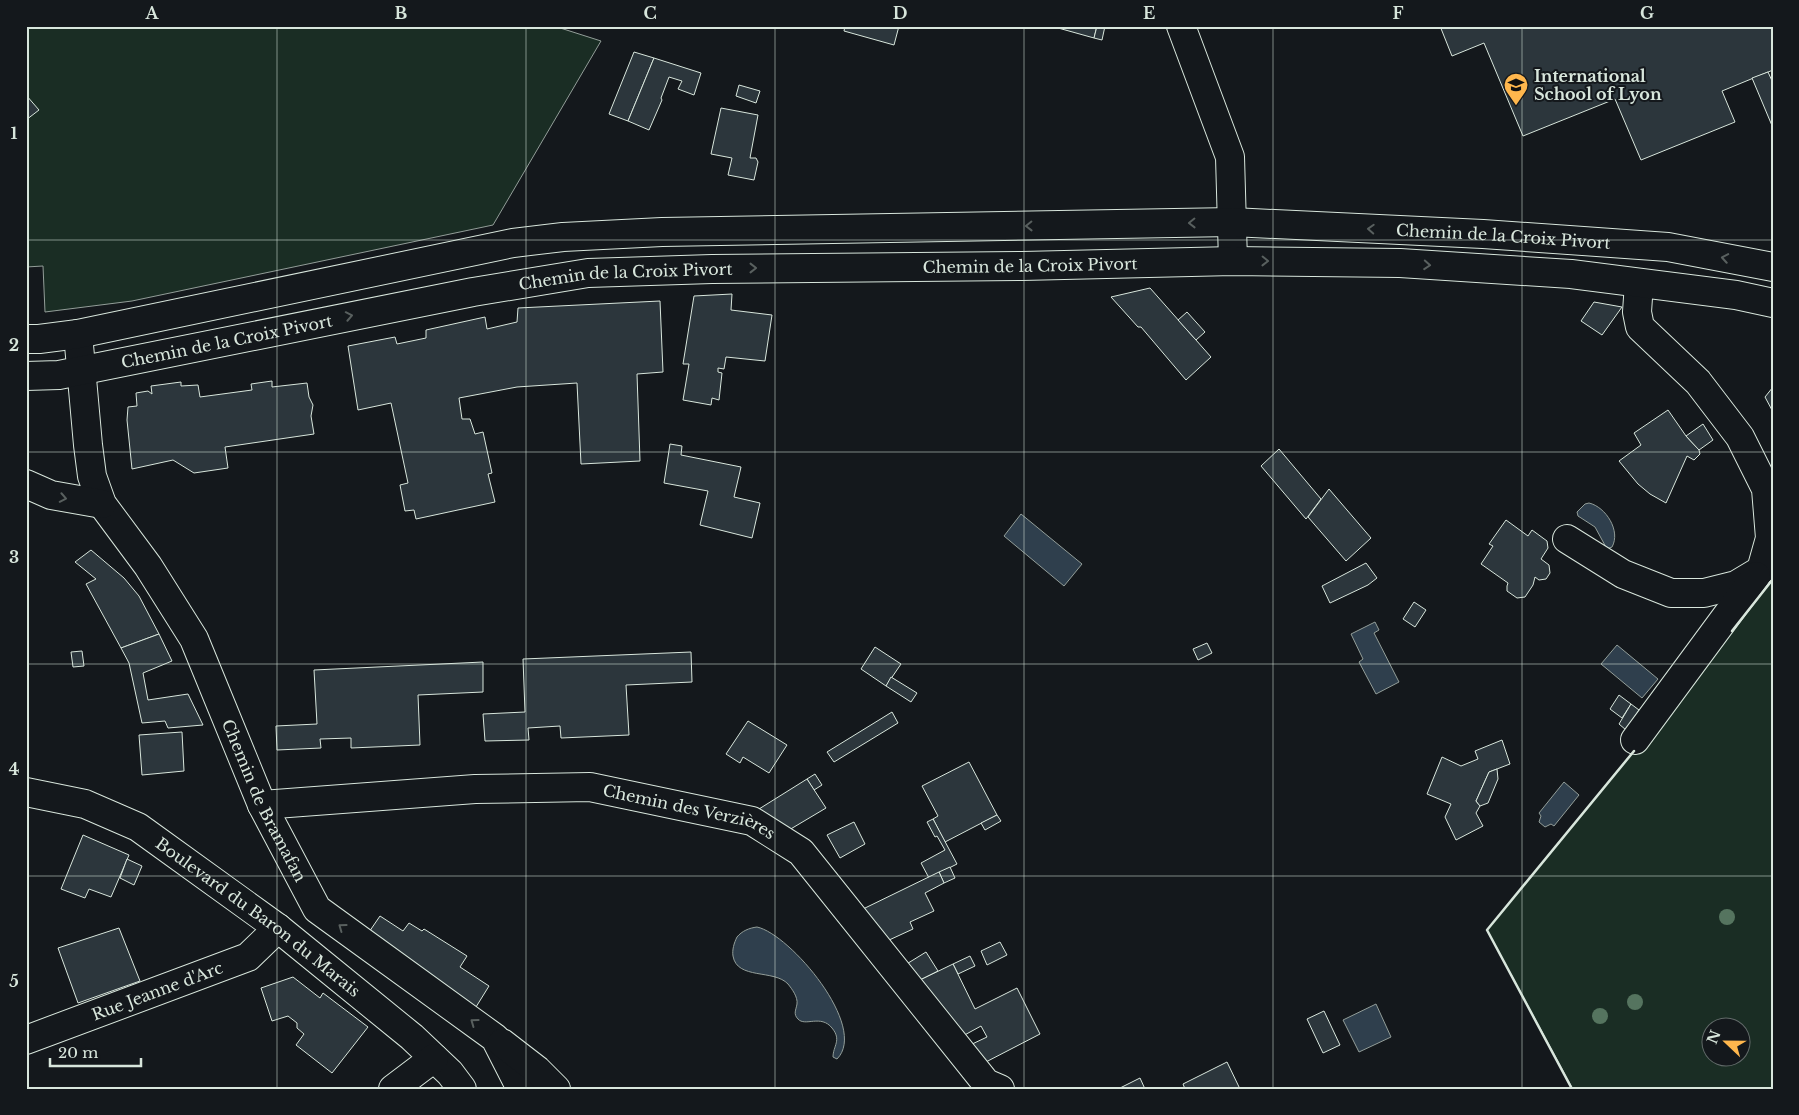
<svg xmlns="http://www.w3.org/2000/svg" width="1799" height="1115" viewBox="0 0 1799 1115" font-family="'Libre Baskerville',serif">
<rect width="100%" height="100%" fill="#14181c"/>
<g fill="#1a2d24" stroke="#939e99" fill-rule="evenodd">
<polygon points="26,26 554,26 601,41 493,225 132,301 45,312 43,266 26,267"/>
<path d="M1773 579V1089H1573L1487 930 1753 605ZM1712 1028H1742V1058H1712Z"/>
</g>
<g fill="#2f3f4d" stroke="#939e99">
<path d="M1589 503C1606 507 1621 531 1612 547L1607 549 1595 527 1578 516 1577 512 1585 504Z"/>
<polygon points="1021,514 1082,564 1064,586 1004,536"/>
<polygon points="1375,622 1379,630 1374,633 1399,682 1376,694 1359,662 1363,659 1351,634"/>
<polygon points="1617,645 1658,679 1642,698 1601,664"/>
<polygon points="1564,782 1579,795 1554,826 1551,824 1545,827 1539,822 1541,816 1539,813"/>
<path d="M757 927C790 934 869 1027 837 1059L833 1057C833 1046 842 1040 832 1028 821 1014 805 1027 798 1019 793 1014 796 1010 797 1004 798 997 792 989 788 984 774 969 737 980 733 956 732 950 734 943 737 937 742 931 749 928 757 927Z"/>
<polygon points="1376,1004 1391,1037 1359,1052 1343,1020"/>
</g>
<g fill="#2c363c" stroke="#d8e6dc">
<polygon points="845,26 899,26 894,45 844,31"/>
<polygon points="1051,26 1097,26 1094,38"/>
<polygon points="1097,26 1105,26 1102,40 1094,38"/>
<polygon points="1440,26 1773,26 1773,70 1722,91 1735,122 1641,160 1615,99 1523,136 1484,43 1452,56"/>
<polygon points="634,52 654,58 628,121 609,114"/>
<polygon points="654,58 701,73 694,95 678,89 682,81 669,77 661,98 662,100 649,130 628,121"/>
<polygon points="1768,72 1773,83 1773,128 1752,78"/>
<polygon points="739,85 760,91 756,103 736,96"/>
<polygon points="26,95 39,110 26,120"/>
<polygon points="721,108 758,115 750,158 756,158 758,162 754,180 728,175 732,158 711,154"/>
<polygon points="1150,288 1211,357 1186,380 1141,327 1138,327 1111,297"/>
<polygon points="732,294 731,310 772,315 765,361 726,357 724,369 718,368 718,372 722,373 719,400 712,398 711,405 683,400 689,364 683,364 694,296"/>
<polygon points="660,301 663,372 637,374 640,461 581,464 577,383 517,387 459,398 462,419 470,419 475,434 483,432 492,473 488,474 495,502 416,519 414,510 405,511 400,485 408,483 391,403 358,410 348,346 395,337 397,344 426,338 426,330 485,317 487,329 517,322 518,308"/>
<polygon points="1594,302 1622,307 1602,335 1581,321"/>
<polygon points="1187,312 1205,332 1196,340 1178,320"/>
<polygon points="272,381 272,387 307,383 309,397 313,405 311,416 314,434 225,447 228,468 194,473 173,460 132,469 127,420 128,407 137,406 136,393 148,391 152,394 151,386 181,382 181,386 198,385 200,397 252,390 251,384"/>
<polygon points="1773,387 1773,412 1765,397"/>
<polygon points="1668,410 1686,436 1699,450 1700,454 1694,460 1687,456 1666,503 1650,494 1638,484 1619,461 1641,445 1634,433"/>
<polygon points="1703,424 1713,440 1699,450 1686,436"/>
<polygon points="670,444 682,446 681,455 741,467 734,497 760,503 752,538 700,525 708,491 664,483"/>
<polygon points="1279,449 1321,499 1306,519 1261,466"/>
<polygon points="1329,489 1371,538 1346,561 1308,517"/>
<polygon points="1506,520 1528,536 1532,530 1547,541 1548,548 1541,559 1549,565 1550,573 1546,579 1539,580 1535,577 1533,585 1525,597 1517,598 1507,591 1507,586 1508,583 1481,564 1493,546 1489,544"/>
<polygon points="91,550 124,578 139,596 159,634 121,648 86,584 96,579 75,562"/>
<polygon points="1366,563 1377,578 1368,585 1330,603 1322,586"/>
<polygon points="1414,602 1426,610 1415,627 1403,619"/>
<polygon points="159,634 172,661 143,673 148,700 188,694 203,725 168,728 165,721 142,723 129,663 121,648"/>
<polygon points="1207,643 1212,653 1198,660 1193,649"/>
<polygon points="875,647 901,664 886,686 861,669"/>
<polygon points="82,651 84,666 73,667 71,652"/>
<polygon points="691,652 692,682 626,685 629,735 561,738 560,726 528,728 529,740 485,741 483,714 525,712 523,659"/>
<polygon points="483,662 483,692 418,695 420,745 351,748 351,738 320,739 321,748 277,750 276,726 317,724 314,670"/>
<polygon points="891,677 917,693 911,702 886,686"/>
<polygon points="1619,695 1631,704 1622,718 1610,709"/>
<polygon points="1631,704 1639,710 1626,730 1619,724"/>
<polygon points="892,712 898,723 834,762 827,752"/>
<polygon points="748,721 787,745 769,773 743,757 740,763 726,754"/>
<polygon points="182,732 184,771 142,775 139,735"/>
<polygon points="1502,740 1510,764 1489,772 1476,801 1480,806 1476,813 1483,826 1456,840 1445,817 1451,804 1427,794 1442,757 1461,766 1478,759 1475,751"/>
<polygon points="969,762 997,815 945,842 933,819 938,816 922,786"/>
<polygon points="1497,769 1498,779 1488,803 1480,806 1476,801 1489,772"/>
<polygon points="815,774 822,785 814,790 807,779"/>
<polygon points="807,779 826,808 789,830 759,809"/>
<polygon points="997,815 1001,821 985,830 981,823"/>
<polygon points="933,819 957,864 929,878 921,863 945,850 937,836 935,837 927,822"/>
<polygon points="854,822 865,844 840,858 827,835"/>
<polygon points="83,835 129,855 111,897 89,889 85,898 61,889"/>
<polygon points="127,859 142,866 134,885 120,878"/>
<polygon points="950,867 955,878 944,883 939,872"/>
<polygon points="939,872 944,883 925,893 934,911 910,922 913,929 887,941 863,909"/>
<polygon points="380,916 403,931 409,923 422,931 424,929 467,956 460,967 489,986 476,1007 367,935"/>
<polygon points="119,928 140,981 78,1003 58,948"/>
<polygon points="1000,942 1007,955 987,965 981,951"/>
<polygon points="926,952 938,971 918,981 905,965"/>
<polygon points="970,956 975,966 958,974 953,964"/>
<polygon points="953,964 975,1009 1017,988 1040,1034 982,1064 968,1046 987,1037 981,1026 961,1037 918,981"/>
<polygon points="293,977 320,998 323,993 368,1027 332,1073 296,1045 304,1034 297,1028 297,1023 288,1016 272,1021 261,988"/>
<polygon points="1324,1011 1340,1045 1323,1053 1307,1019"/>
<polygon points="1227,1062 1240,1089 1185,1089 1183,1084"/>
<polygon points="1140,1078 1145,1089 1118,1089"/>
</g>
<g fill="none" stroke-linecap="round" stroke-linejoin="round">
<defs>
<g id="minor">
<polyline points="1181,26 1230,157 1233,261"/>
<path id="s1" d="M78 334 88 445 92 476 102 504 148 566 194 639 262 805 317 909 495 1038 521 1089"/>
<polyline points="26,484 51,495 102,504"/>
<polyline points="1567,539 1623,574 1671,593 1704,593 1736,585 1761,570 1770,538 1766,489 1740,437 1698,382 1640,327 1637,312 1639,283"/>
<polyline points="1635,740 1756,576"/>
<path id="s2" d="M26 792 85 804 138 827 278 928 412 1037 450 1073 462 1089"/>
<path id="s3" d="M262 805 475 789 590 787 752 821 801 852 986 1083 1000 1089"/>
<path id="s4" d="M26 1040 248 957 278 928"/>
<polyline points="502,1043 537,1070 556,1089"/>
<polyline points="393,1089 434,1058"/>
</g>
<g id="major">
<path id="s5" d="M26 339H39L78 334 513 243 563 237 662 232 1232 222 1483 234 1668 247 1773 267"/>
<path id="s6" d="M26 376 59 375 473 292 588 273 712 269 1022 266 1233 261 1400 263 1571 274 1736 295 1773 303"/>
</g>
</defs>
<use href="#minor" stroke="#d8e6dc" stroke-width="30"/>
<use href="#major" stroke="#d8e6dc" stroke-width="30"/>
<use href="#minor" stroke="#14181c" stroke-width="28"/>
<use href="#major" stroke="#14181c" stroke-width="28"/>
<g stroke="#d8e6dc" stroke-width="2.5">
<polyline points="1732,631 1773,579"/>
<polyline points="1572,1089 1487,930 1634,751"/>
</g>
</g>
<g fill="#55745f">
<circle cx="1727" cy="917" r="8"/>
<circle cx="1635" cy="1002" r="8"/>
<circle cx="1600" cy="1016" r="8"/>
</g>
<defs><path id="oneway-chevron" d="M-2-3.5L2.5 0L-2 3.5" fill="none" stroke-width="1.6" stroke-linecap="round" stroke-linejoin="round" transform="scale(1.25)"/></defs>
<g stroke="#59605f">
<use href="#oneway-chevron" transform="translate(1192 223) rotate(179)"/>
<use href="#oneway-chevron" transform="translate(1029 226) rotate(179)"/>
<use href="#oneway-chevron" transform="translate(1371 229) rotate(-177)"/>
<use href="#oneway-chevron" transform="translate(1725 258) rotate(-170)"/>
<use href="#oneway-chevron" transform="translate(1265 261) rotate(1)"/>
<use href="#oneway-chevron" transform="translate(1427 265) rotate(4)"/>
<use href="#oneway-chevron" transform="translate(753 268)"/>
<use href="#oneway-chevron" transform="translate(349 316) rotate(-11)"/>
<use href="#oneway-chevron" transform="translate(63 498) rotate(11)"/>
<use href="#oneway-chevron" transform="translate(342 927) rotate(-144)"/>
<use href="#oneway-chevron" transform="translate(474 1022) rotate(-144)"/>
</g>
<path fill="none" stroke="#d8e6dc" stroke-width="1" stroke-opacity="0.55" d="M277 26V1089M526 26V1089M775 26V1089M1024 26V1089M1273 26V1089M1522 26V1089M26 240H1773M26 452H1773M26 664H1773M26 876H1773"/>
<defs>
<symbol id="school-pin" viewBox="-11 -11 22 30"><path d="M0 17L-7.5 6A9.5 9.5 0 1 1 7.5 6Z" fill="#ffb74d" stroke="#14181c"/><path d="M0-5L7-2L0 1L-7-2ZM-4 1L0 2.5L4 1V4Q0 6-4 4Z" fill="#111"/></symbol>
</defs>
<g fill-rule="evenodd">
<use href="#school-pin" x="1502" y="71" width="28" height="38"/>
</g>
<g text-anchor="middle" stroke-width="4" stroke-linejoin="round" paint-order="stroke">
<g font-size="16" font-weight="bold" fill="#d8e6dc" stroke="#14181c" text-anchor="start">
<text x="1534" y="82">International<tspan x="1534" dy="18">School of Lyon</tspan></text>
</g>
<g font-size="16" fill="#d8e6dc" stroke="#14181c">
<text dy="6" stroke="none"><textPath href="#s5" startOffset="1488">Chemin de la Croix Pivort</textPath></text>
<text dy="6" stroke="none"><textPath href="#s6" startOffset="1014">Chemin de la Croix Pivort</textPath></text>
<text dy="6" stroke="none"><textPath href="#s6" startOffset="609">Chemin de la Croix Pivort</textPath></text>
<text dy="6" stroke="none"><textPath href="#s6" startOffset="204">Chemin de la Croix Pivort</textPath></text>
<text dy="6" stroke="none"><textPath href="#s1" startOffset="512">Chemin de Bramafan</textPath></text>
<text dy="6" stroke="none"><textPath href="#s3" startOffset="431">Chemin des Verzières</textPath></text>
<text dy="6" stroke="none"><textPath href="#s2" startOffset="268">Boulevard du Baron du Marais</textPath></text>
<text dy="6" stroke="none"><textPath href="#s4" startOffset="140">Rue Jeanne d'Arc</textPath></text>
</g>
</g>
<rect width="1799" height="1115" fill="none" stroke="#14181c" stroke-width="55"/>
<g transform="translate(1726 1042) rotate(292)"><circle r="24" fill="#14181c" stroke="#626a69"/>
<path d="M0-4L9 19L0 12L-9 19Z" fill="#ffb74d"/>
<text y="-8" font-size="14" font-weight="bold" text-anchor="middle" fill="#d8e6dc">N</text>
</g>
<path d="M50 1058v8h91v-8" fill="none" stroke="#d8e6dc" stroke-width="2.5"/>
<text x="58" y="1058" font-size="15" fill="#d8e6dc" stroke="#14181c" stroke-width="4" paint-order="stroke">20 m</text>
<rect x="28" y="28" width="1744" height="1060" fill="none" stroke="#d8e6dc" stroke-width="2"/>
<g font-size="16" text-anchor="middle" font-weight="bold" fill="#d8e6dc">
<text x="152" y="19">A</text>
<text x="401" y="19">B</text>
<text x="650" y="19">C</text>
<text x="900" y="19">D</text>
<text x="1149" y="19">E</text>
<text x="1398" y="19">F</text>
<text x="1647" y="19">G</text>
<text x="14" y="139">1</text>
<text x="14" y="351">2</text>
<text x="14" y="563">3</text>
<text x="14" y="775">4</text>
<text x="14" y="987">5</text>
</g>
</svg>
